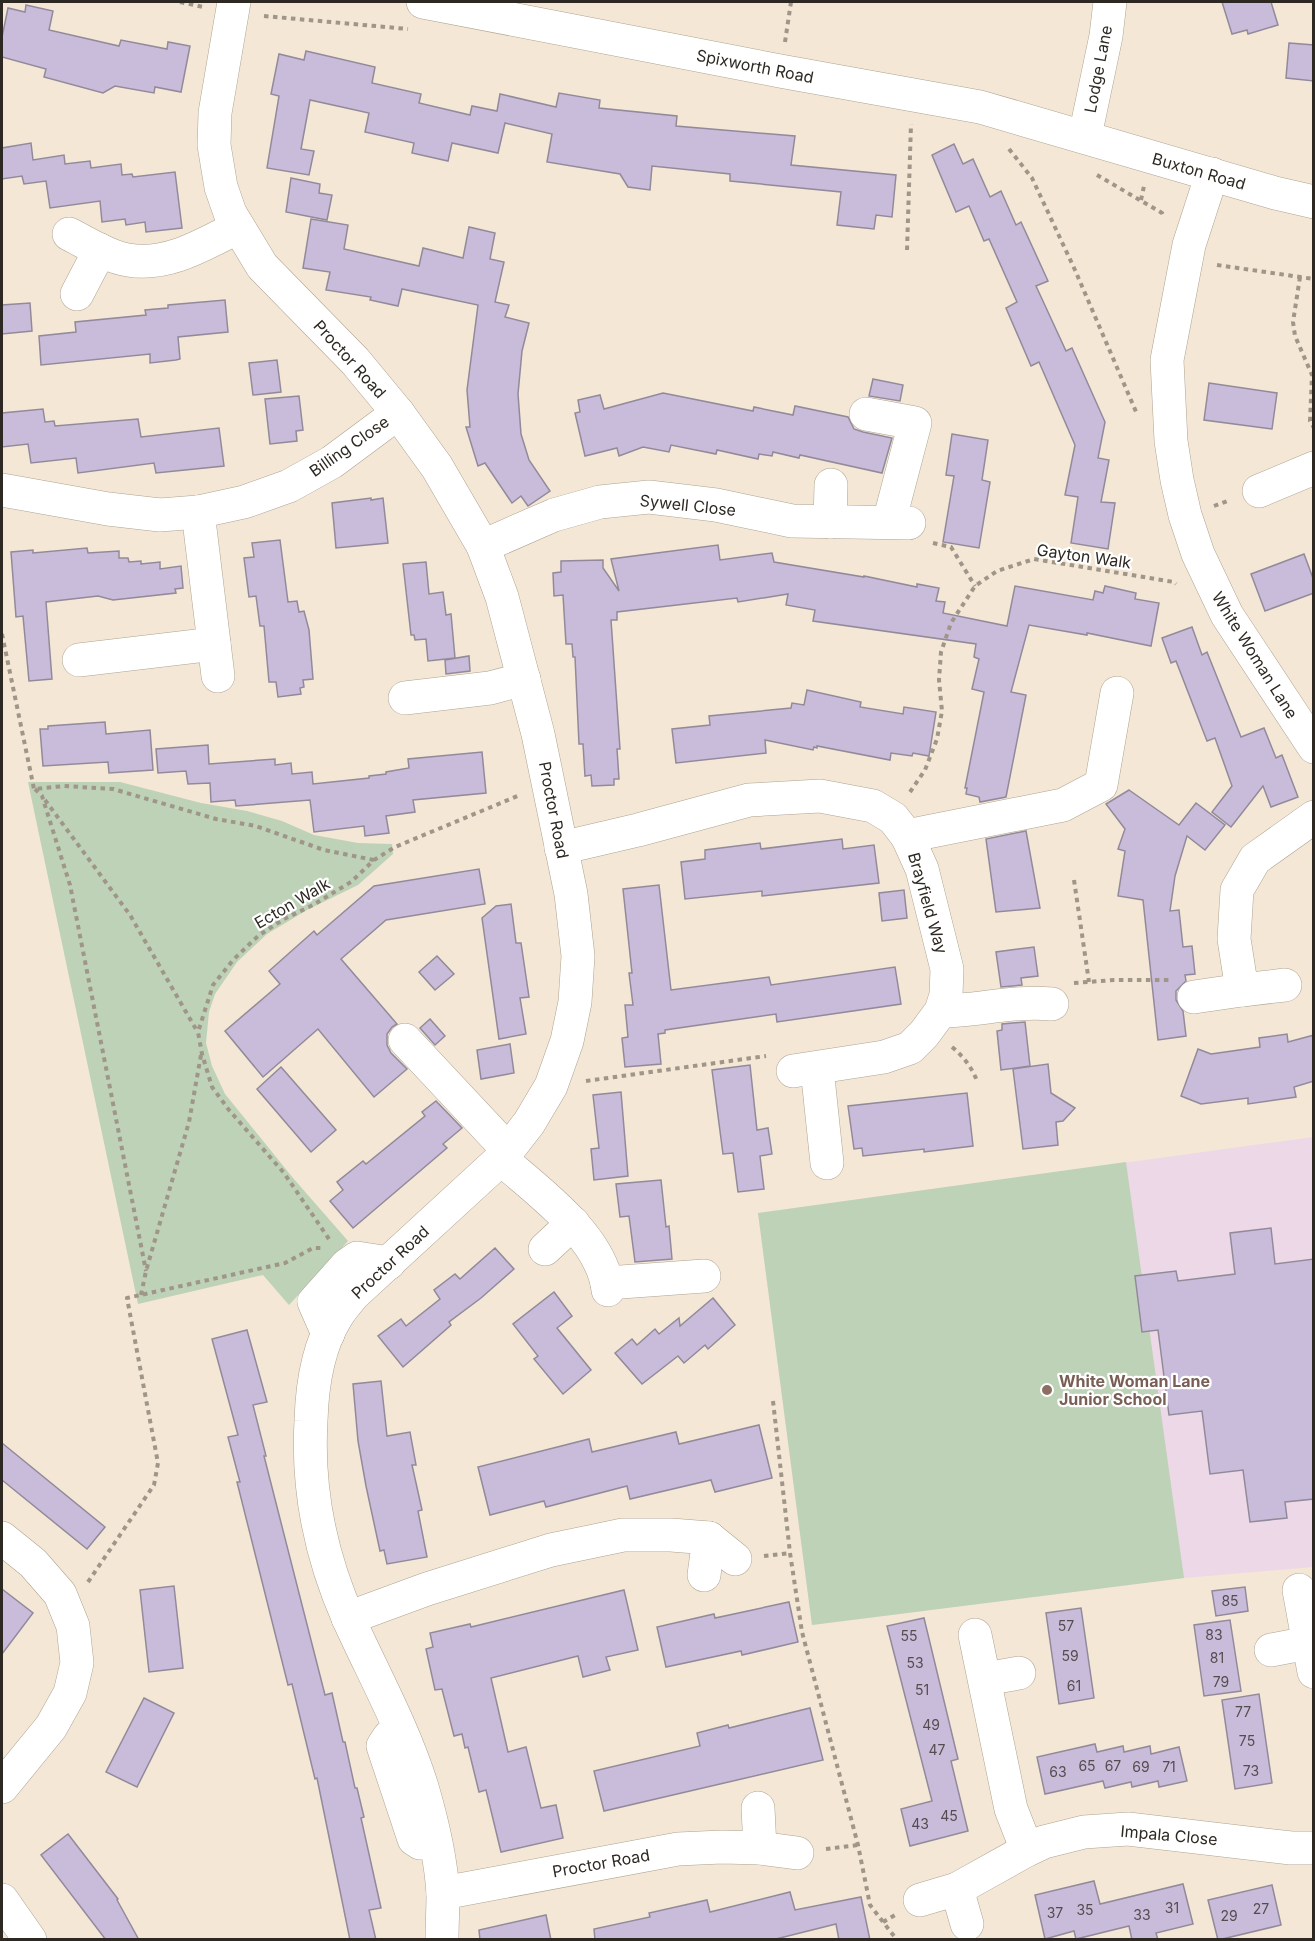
<svg xmlns="http://www.w3.org/2000/svg" width="1315" height="1941" viewBox="0 0 1315 1941" font-family="Inter,sans-serif">
<rect width="100%" height="100%" fill="#f4e7d5"/>
<polygon fill="#edd8e7" points="1313,1137 1313,1567 1184,1578 812,1625 758,1213"/>
<g fill="#bdd2b7">
<polygon points="28,782 120,782 201,803 247,811 282,821 314,835 358,843 392,844 393,854 358,885 307,910 267,934 237,962 215,994 209,1012 206,1043 212,1066 225,1094 293,1178 348,1241 289,1305 263,1275 138,1304"/>
<polygon points="1126,1162 1184,1578 812,1625 758,1213"/>
</g>
<g fill="#c9bcda" stroke="#928a9b" stroke-width="1.5">
<polygon points="1222,2 1271,2 1278,25 1248,34 1247,30 1232,34"/>
<polygon points="26,5 53,11 49,30 119,46 121,40 167,49 168,42 190,46 181,92 155,87 154,93 115,86 103,93 44,77 46,69 2,57 2,37 8,8 25,12"/>
<polygon points="1289,43 1314,45 1314,81 1286,78"/>
<polygon points="306,51 375,67 372,83 421,94 419,103 470,115 472,106 497,111 500,94 556,107 559,93 600,100 599,108 677,116 676,126 795,136 791,165 896,175 892,217 876,215 874,229 837,225 841,192 730,181 730,174 652,166 650,190 628,187 620,174 547,162 552,134 505,123 498,153 452,143 448,161 412,153 414,143 365,132 369,113 310,100 301,149 314,151 309,175 267,168 279,96 271,94 279,54 304,60"/>
<polygon points="31,143 33,160 64,155 65,164 90,161 91,168 121,164 122,175 132,174 133,177 175,172 182,228 146,232 145,222 126,225 125,219 102,222 100,201 50,208 46,181 24,184 22,176 2,179 2,148"/>
<polygon points="954,144 963,164 973,159 990,197 1001,191 1016,225 1021,222 1048,281 1036,286 1066,351 1072,348 1105,422 1098,458 1109,460 1101,502 1115,503 1108,549 1071,543 1078,497 1065,495 1075,445 1039,362 1031,366 1006,308 1017,302 989,239 984,241 969,206 956,212 932,155"/>
<polygon points="291,178 320,184 319,193 332,195 327,220 286,212"/>
<polygon points="311,219 348,225 344,249 419,266 423,248 463,258 469,227 495,233 490,259 504,262 495,302 509,305 505,317 529,323 522,351 518,394 521,434 529,460 550,491 528,506 521,496 512,503 485,463 478,466 466,427 470,427 467,390 478,305 402,289 398,306 370,300 371,297 326,290 330,272 303,268"/>
<polygon points="225,300 228,332 178,337 180,359 176,360 150,363 150,354 41,365 39,336 76,332 75,322 146,315 145,310 168,308 168,305"/>
<polygon points="30,303 32,331 2,334 2,305"/>
<polygon points="277,360 281,392 253,395 249,363"/>
<polygon points="873,379 903,385 900,401 869,396"/>
<polygon points="1209,383 1277,393 1272,429 1204,420"/>
<polygon points="663,393 753,411 754,407 793,415 795,406 848,417 854,429 863,432 892,438 882,473 800,455 799,458 773,452 772,456 759,454 758,459 717,450 716,454 671,445 669,452 643,447 619,456 617,448 585,456 575,413 580,412 578,400 600,395 604,409"/>
<polygon points="299,396 303,430 296,431 297,441 270,444 265,399"/>
<polygon points="43,409 45,422 54,421 55,426 138,419 141,437 219,428 224,466 156,473 154,463 78,473 76,458 31,463 28,444 2,447 2,413"/>
<polygon points="952,434 988,440 982,480 990,482 979,548 943,542 954,476 946,475"/>
<polygon points="371,498 371,500 383,498 388,543 336,548 332,503"/>
<polygon points="280,540 288,602 297,601 299,612 304,611 309,630 313,679 303,680 304,687 300,688 301,694 278,697 276,682 269,682 264,626 260,626 256,596 249,597 244,558 254,557 252,543"/>
<polygon points="718,545 720,560 772,553 774,562 864,577 864,576 917,587 917,584 939,588 936,601 945,602 943,613 1007,626 1015,586 1093,600 1095,591 1103,593 1105,586 1136,593 1135,599 1159,603 1151,646 1087,633 1087,635 1029,625 1011,692 1026,695 1006,797 980,802 979,797 966,794 967,788 965,788 984,692 972,689 979,659 974,657 976,644 813,621 815,610 786,605 788,594 738,602 737,598 617,612 617,620 611,620 620,749 617,749 619,779 614,779 614,785 592,786 591,775 585,776 583,744 579,744 575,657 573,657 572,644 566,644 563,595 554,596 553,573 561,572 561,561 603,560 603,568 619,591 611,559"/>
<polygon points="87,548 88,553 119,551 119,558 128,558 129,562 141,561 141,564 160,562 160,569 181,566 183,588 175,589 176,593 113,600 98,596 46,602 52,679 29,681 23,616 16,617 11,552 33,550 33,553"/>
<polygon points="1304,554 1314,581 1314,593 1265,611 1251,574"/>
<polygon points="426,562 429,594 443,592 446,615 451,614 455,658 428,661 426,639 415,640 414,635 411,635 403,564"/>
<polygon points="1192,627 1202,655 1207,652 1241,737 1264,728 1276,758 1282,755 1298,797 1271,807 1263,786 1231,827 1212,812 1232,786 1215,738 1207,741 1176,661 1171,663 1162,638"/>
<polygon points="469,656 470,671 446,674 445,660"/>
<polygon points="807,690 861,702 860,707 903,714 904,707 936,712 929,756 913,753 912,756 891,753 890,760 817,746 817,748 814,747 813,750 765,740 766,753 676,763 672,729 710,725 709,716 791,708 792,703 804,705"/>
<polygon points="105,722 106,734 150,730 153,770 109,773 108,762 43,766 40,729 48,729 48,726"/>
<polygon points="208,745 209,764 275,759 275,765 291,763 292,774 312,772 313,784 369,778 369,776 386,774 386,772 409,768 408,759 482,752 486,793 413,800 415,812 386,816 389,833 365,836 364,826 314,832 310,800 236,806 235,800 211,802 210,783 188,784 186,771 158,773 156,749"/>
<polygon points="1129,790 1179,825 1196,803 1225,825 1205,850 1187,836 1175,876 1170,911 1179,910 1183,947 1192,946 1195,974 1185,975 1186,981 1176,991 1176,1000 1183,1011 1186,1036 1158,1040 1143,900 1118,896 1125,851 1118,849 1125,829 1106,804"/>
<polygon points="1026,831 1040,908 996,912 986,839"/>
<polygon points="842,839 843,849 874,845 879,883 762,896 762,891 685,899 681,862 705,859 705,850 760,843 761,849"/>
<polygon points="479,869 485,904 386,920 341,959 397,1024 392,1027 387,1034 387,1045 391,1053 407,1069 374,1097 318,1029 263,1077 225,1031 280,984 269,971 314,931 317,935 374,886"/>
<polygon points="659,885 671,990 769,977 771,985 895,967 901,1004 777,1022 776,1014 665,1030 665,1033 658,1034 661,1064 625,1067 622,1038 628,1037 625,1005 633,1005 629,973 632,973 623,889"/>
<polygon points="904,890 907,918 882,921 879,893"/>
<polygon points="511,904 516,943 521,943 529,997 520,998 526,1034 499,1039 482,918 496,906"/>
<polygon points="1034,947 1038,976 1021,978 1022,985 1001,987 996,952"/>
<polygon points="437,956 454,974 435,990 419,972"/>
<polygon points="430,1019 445,1036 435,1045 420,1028"/>
<polygon points="1025,1022 1030,1066 1001,1070 997,1031 1002,1030 1002,1024"/>
<polygon points="1287,1034 1288,1042 1314,1035 1314,1081 1294,1087 1296,1097 1248,1104 1248,1098 1201,1104 1181,1096 1198,1049 1211,1054 1260,1047 1259,1038"/>
<polygon points="510,1044 514,1073 481,1079 477,1050"/>
<polygon points="1048,1064 1051,1093 1075,1108 1063,1121 1056,1122 1058,1145 1023,1149 1013,1069"/>
<polygon points="750,1065 757,1130 768,1128 772,1154 760,1156 764,1189 738,1192 733,1153 723,1154 712,1070"/>
<polygon points="281,1067 336,1130 311,1152 257,1089"/>
<polygon points="621,1092 628,1176 594,1180 591,1149 599,1148 593,1095"/>
<polygon points="967,1093 973,1146 924,1152 924,1149 863,1156 862,1148 854,1149 848,1106"/>
<polygon points="436,1101 462,1128 443,1144 447,1148 353,1228 330,1201 343,1190 337,1182 363,1161 366,1164 425,1116 422,1112"/>
<polygon points="661,1180 666,1227 669,1226 672,1259 635,1262 629,1216 620,1217 616,1184"/>
<polygon points="1271,1228 1275,1264 1314,1259 1314,1499 1285,1502 1287,1518 1250,1522 1243,1470 1210,1474 1202,1411 1169,1415 1158,1330 1142,1332 1135,1276 1176,1271 1178,1281 1235,1274 1230,1233"/>
<polygon points="495,1248 514,1269 481,1298 449,1322 451,1325 403,1367 378,1336 401,1319 406,1326 440,1299 434,1290 455,1274 460,1279"/>
<polygon points="554,1292 572,1316 557,1328 591,1370 563,1394 534,1359 538,1356 513,1324"/>
<polygon points="713,1298 735,1325 708,1349 705,1345 684,1363 678,1356 642,1384 615,1353 632,1339 637,1345 655,1329 659,1334 679,1318 680,1326"/>
<polygon points="247,1330 267,1402 253,1405 266,1456 264,1456 325,1695 332,1693 343,1742 345,1742 355,1788 357,1788 364,1817 361,1818 381,1908 369,1910 376,1940 350,1940 317,1778 315,1779 292,1684 288,1685 237,1482 240,1482 228,1437 238,1435 212,1339"/>
<polygon points="381,1381 387,1436 410,1432 416,1465 412,1465 422,1510 418,1511 427,1557 387,1564 384,1550 380,1551 366,1486 358,1441 353,1384"/>
<polygon points="759,1425 772,1478 715,1492 711,1480 630,1499 627,1486 546,1507 544,1501 490,1515 478,1467 589,1439 592,1452 676,1432 679,1444"/>
<polygon points="2,1443 105,1527 87,1549 2,1480"/>
<polygon points="174,1586 183,1668 149,1672 140,1590"/>
<polygon points="1245,1587 1248,1611 1216,1616 1212,1591"/>
<polygon points="2,1589 33,1613 2,1654"/>
<polygon points="624,1590 638,1650 606,1657 610,1670 583,1677 578,1656 491,1678 508,1752 526,1747 541,1808 556,1805 563,1838 501,1852 486,1790 479,1792 468,1747 465,1748 462,1734 454,1736 442,1689 435,1690 426,1649 433,1647 430,1633 470,1624 471,1627"/>
<polygon points="789,1602 798,1642 742,1655 741,1651 666,1667 657,1627 714,1614 715,1618"/>
<polygon points="1081,1608 1094,1698 1059,1704 1046,1613"/>
<polygon points="924,1618 958,1759 951,1761 968,1831 910,1846 901,1809 932,1801 887,1626"/>
<polygon points="1230,1620 1241,1691 1204,1696 1194,1625"/>
<polygon points="1259,1694 1272,1783 1235,1789 1222,1700"/>
<polygon points="144,1698 174,1713 137,1787 106,1772"/>
<polygon points="810,1708 823,1760 604,1811 594,1771 700,1746 697,1733 728,1725 729,1728"/>
<polygon points="1095,1744 1097,1752 1123,1746 1124,1752 1150,1746 1151,1754 1179,1747 1187,1781 1159,1787 1158,1781 1132,1787 1131,1782 1105,1788 1103,1781 1045,1794 1037,1757"/>
<polygon points="68,1834 118,1899 117,1900 139,1940 106,1940 41,1855"/>
<polygon points="1094,1881 1100,1904 1183,1884 1193,1924 1156,1933 1158,1940 1132,1940 1129,1926 1076,1939 1074,1931 1045,1939 1035,1895"/>
<polygon points="1272,1885 1281,1925 1218,1940 1208,1900"/>
<polygon points="790,1892 795,1910 861,1897 870,1940 839,1940 836,1924 772,1940 595,1940 594,1929 650,1917 649,1913 707,1900 710,1912"/>
<polygon points="546,1915 551,1940 480,1940 479,1930"/>
</g>
<g fill="none" stroke-linecap="round" stroke-linejoin="round">
<defs>
<g id="minor">
<path d="M234 2 215 113 214 145 221 187 230 213 262 266 355 361 398 413 437 467 483 546 502 597 538 734 571 894 578 956 575 1002 567 1041 551 1086 529 1123 501 1159 354 1294C348 1301 342 1308 337 1316 318 1346 312 1386 311 1421 307 1489 321 1557 349 1620 374 1675 404 1729 422 1787 432 1821 441 1859 443 1894 443 1909 442 1924 442 1940"/>
<polyline points="423,2 780,71 980,107 1275,193 1314,202"/>
<polyline points="1085,136 1106,36 1110,2"/>
<polyline points="1212,174 1189,245 1167,360 1171,441 1177,480 1185,515 1198,554 1227,615 1314,747"/>
<path d="M69 234C87 243 108 257 128 260 168 267 204 244 238 227"/>
<polyline points="77,294 100,250"/>
<polyline points="866,414 915,423 889,522"/>
<polyline points="2,490 108,509 160,515 198,512 244,502 289,486 332,462 398,413"/>
<polyline points="1259,491 1314,468"/>
<polyline points="198,512 218,676"/>
<polyline points="830,522 831,485"/>
<polyline points="483,546 554,515 600,502 649,497 716,505 792,521 909,523"/>
<polyline points="79,660 214,644"/>
<polyline points="405,698 490,688 524,679"/>
<polyline points="907,836 1063,805 1101,785 1117,693"/>
<polyline points="561,848 638,830 749,800 820,796 873,806 893,818 907,836 922,869 947,969 946,995 941,1011 924,1034 910,1048 884,1057 793,1071"/>
<polyline points="1285,985 1242,990 1234,939 1237,890 1255,859 1314,817"/>
<polyline points="1194,997 1242,990"/>
<path d="M941 1011C977 1011 1015 1000 1052 1004"/>
<polyline points="405,1040 508,1150"/>
<polyline points="817,1068 827,1163"/>
<path d="M501 1159C539 1192 602 1237 608 1290"/>
<polyline points="545,1249 573,1223"/>
<polyline points="607,1283 704,1276"/>
<polyline points="328,1334 314,1302 347,1265 357,1258 389,1263"/>
<polyline points="2,1538 33,1563 60,1594 73,1626 77,1663 70,1693 51,1727 2,1787"/>
<polyline points="704,1575 709,1538"/>
<polyline points="1299,1590 1314,1672"/>
<polyline points="348,1618 427,1589 551,1550 623,1535 671,1535 709,1538 735,1559"/>
<polyline points="975,1635 1011,1809 1027,1850"/>
<polyline points="1271,1650 1308,1643"/>
<polyline points="985,1679 1019,1673"/>
<polyline points="389,1737 383,1746 414,1839 420,1843"/>
<polyline points="758,1808 760,1848"/>
<polyline points="957,1889 967,1924"/>
<polyline points="443,1893 678,1849 722,1847 760,1848 797,1853"/>
<polyline points="2,1900 30,1940"/>
<polyline points="920,1900 957,1889 1027,1850 1044,1842 1084,1832 1128,1829 1291,1848 1314,1848"/>
</g>
</defs>
<use href="#minor" stroke="#aea392" stroke-width="34"/>
<g stroke="#9f9689" stroke-width="4" stroke-dasharray="4.5 4.5" stroke-linecap="butt">
<polyline points="180,2 203,7"/>
<polyline points="264,16 408,29"/>
<polyline points="785,42 791,2"/>
<polyline points="1009,149 1032,178 1075,270 1137,414"/>
<polyline points="1097,175 1162,213 1164,217"/>
<polyline points="1141,200 1144,186"/>
<polyline points="907,250 911,124"/>
<polyline points="1217,265 1314,279"/>
<polyline points="1300,277 1293,322 1295,336 1312,375 1310,421 1314,428"/>
<polyline points="1214,506 1230,500"/>
<polyline points="933,543 951,547 975,586"/>
<polyline points="2,634 34,789 64,786 113,789 216,819 256,826 324,850 374,860"/>
<polyline points="35,789 42,796 70,885 146,1271"/>
<polyline points="910,792 925,770 937,739 942,711 939,680 941,652 951,623 975,586 997,571 1034,559 1174,582 1176,584"/>
<polyline points="45,800 130,915 197,1031"/>
<polyline points="1074,880 1089,982"/>
<polyline points="1074,983 1114,980 1169,980"/>
<path d="M952 1047C965 1058 972 1068 978 1083"/>
<polyline points="586,1081 766,1056"/>
<polyline points="329,1239 284,1173 229,1110 212,1087 202,1054 198,1032 213,985 233,960 258,936 284,919 313,905 351,882 374,860 395,847 520,795"/>
<polyline points="141,1295 146,1271 189,1122 201,1055"/>
<polyline points="773,1401 790,1553 802,1632 858,1845 870,1905 897,1940"/>
<polyline points="764,1556 790,1553"/>
<polyline points="88,1582 154,1485 158,1463 127,1298 285,1263 313,1248 321,1248"/>
<polyline points="826,1849 858,1845"/>
<polyline points="883,1922 895,1915"/>
</g>
<use href="#minor" stroke="#fff" stroke-width="33"/>
</g>
<circle fill="#8d6e63" stroke="#fff" stroke-width="2" cx="1047" cy="1390" r="6"/>
<g text-anchor="middle" stroke-width="4.5" stroke-linejoin="round" paint-order="stroke">
<g font-size="14" fill="#544d50">
<text x="1230" y="1606">85</text>
<text x="1066" y="1631">57</text>
<text x="1214" y="1640">83</text>
<text x="909" y="1641">55</text>
<text x="1070" y="1661">59</text>
<text x="1217" y="1663">81</text>
<text x="915" y="1668">53</text>
<text x="1221" y="1687">79</text>
<text x="1074" y="1691">61</text>
<text x="922" y="1695">51</text>
<text x="1243" y="1717">77</text>
<text x="931" y="1730">49</text>
<text x="1247" y="1746">75</text>
<text x="937" y="1755">47</text>
<text x="1087" y="1771">65</text>
<text x="1113" y="1771">67</text>
<text x="1141" y="1772">69</text>
<text x="1169" y="1772">71</text>
<text x="1251" y="1776">73</text>
<text x="1058" y="1777">63</text>
<text x="949" y="1821">45</text>
<text x="920" y="1829">43</text>
<text x="1172" y="1913">31</text>
<text x="1261" y="1914">27</text>
<text x="1085" y="1915">35</text>
<text x="1055" y="1918">37</text>
<text x="1142" y="1920">33</text>
<text x="1229" y="1921">29</text>
</g>
<g font-size="16" fill="#2d2822" stroke="#fff">
<text transform="translate(755 66) rotate(11)" y="6">Spixworth Road</text>
<text transform="translate(1098 69) rotate(-79)" y="6">Lodge Lane</text>
<text transform="translate(1199 171) rotate(16)" y="6">Buxton Road</text>
<text transform="translate(350 359) rotate(48)" y="6">Proctor Road</text>
<text transform="translate(349 446) rotate(-35)" y="6">Billing Close</text>
<text transform="translate(688 505) rotate(6)" y="6">Sywell Close</text>
<text transform="translate(1084 556) rotate(8)" y="6">Gayton Walk</text>
<text transform="translate(1255 655) rotate(58)" y="6">White Woman Lane</text>
<text transform="translate(554 810) rotate(79)" y="6">Proctor Road</text>
<text transform="translate(292 903) rotate(-30)" y="6">Ecton Walk</text>
<text transform="translate(928 903) rotate(74)" y="6">Brayfield Way</text>
<text transform="translate(390 1262) rotate(-43)" y="6">Proctor Road</text>
<text transform="translate(1169 1835) rotate(5)" y="6">Impala Close</text>
<text transform="translate(601 1863) rotate(-10)" y="6">Proctor Road</text>
</g>
<g font-size="16" font-weight="bold" fill="#785e54" stroke="#fff" text-anchor="start">
<text x="1059" y="1387">White Woman Lane<tspan x="1059" dy="18">Junior School</tspan></text>
</g>
</g>
<rect width="1315" height="1941" fill="none" stroke="#2d2822" stroke-width="6"/>
</svg>
